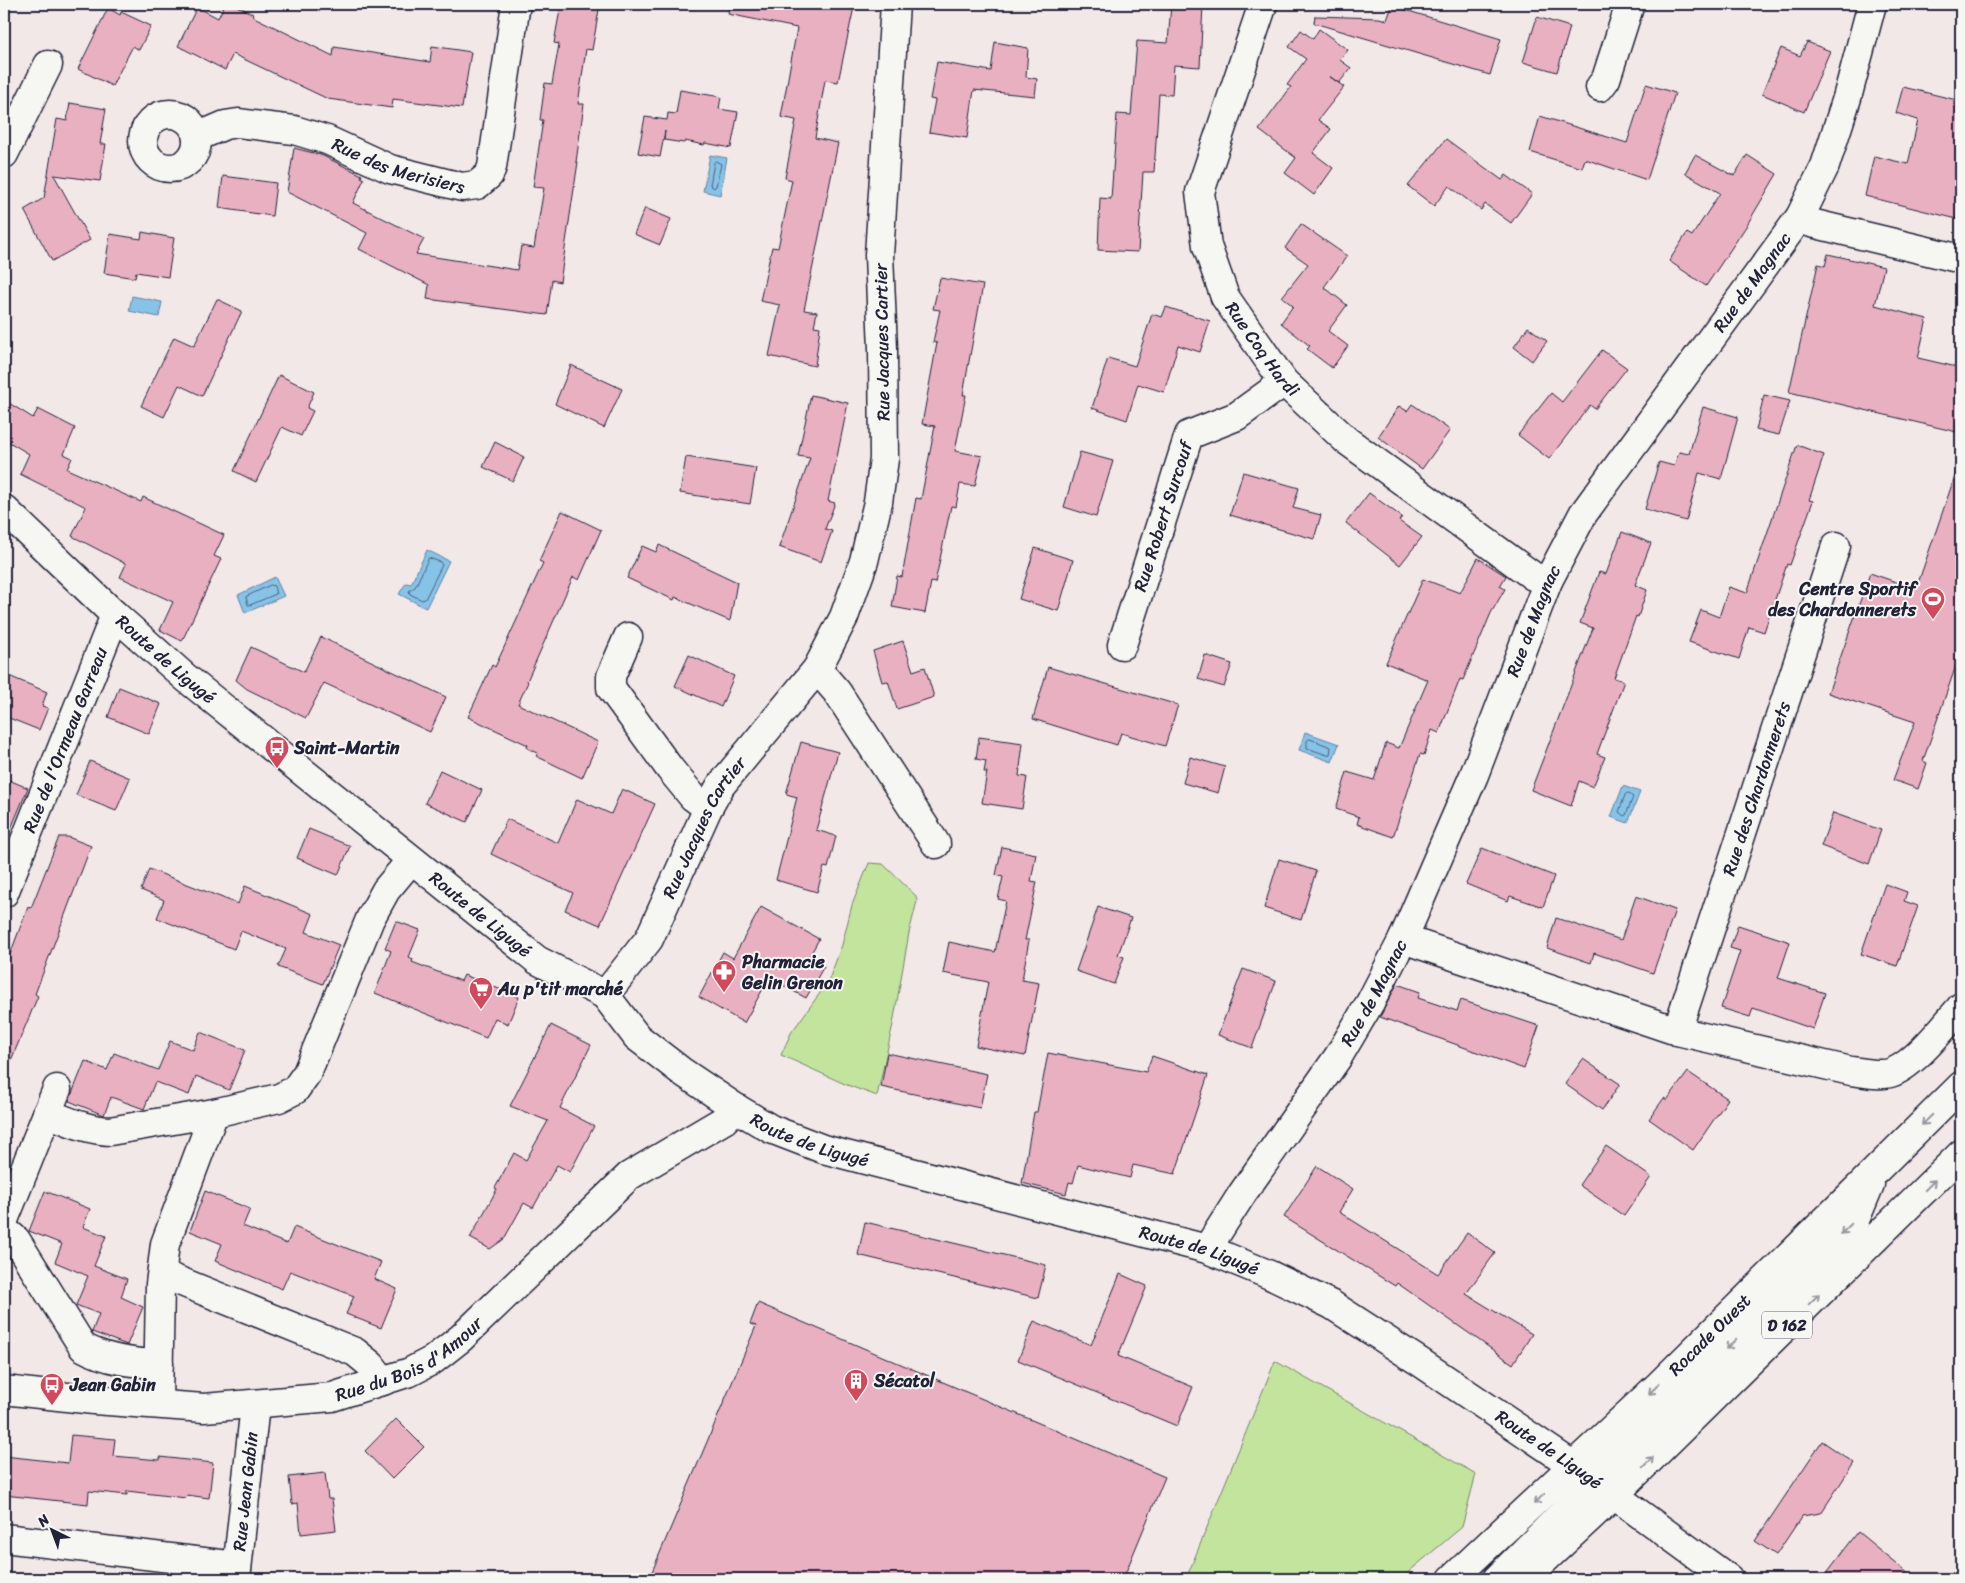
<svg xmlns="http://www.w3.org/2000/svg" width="1965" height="1583" viewBox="0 0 1965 1583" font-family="Sriracha,sans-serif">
<rect width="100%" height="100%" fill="#f3e8e8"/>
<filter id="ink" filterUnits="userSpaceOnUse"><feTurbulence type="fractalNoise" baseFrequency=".02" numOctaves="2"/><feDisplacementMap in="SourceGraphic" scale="10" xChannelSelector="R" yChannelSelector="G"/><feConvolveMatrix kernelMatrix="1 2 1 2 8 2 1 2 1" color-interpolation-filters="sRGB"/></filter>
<g filter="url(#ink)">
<g fill="#c3e49d" stroke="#72836c">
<polygon points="869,863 883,864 916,896 917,901 909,933 893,1024 877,1096 847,1085 781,1055 791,1033 828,982 842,945 852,905"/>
<polygon points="1275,1361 1476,1474 1462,1527 1400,1579 1186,1579"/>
</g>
<g fill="#87c2e7" stroke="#5f82a2">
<polygon points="710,155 727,158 720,195 703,191"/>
<polygon points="132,296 162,302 159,317 129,311"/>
<polygon points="427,550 449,561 426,608 399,594 406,583 411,584"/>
<polygon points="275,577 284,596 245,613 238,595"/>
<polygon points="1305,732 1339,744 1332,762 1299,750"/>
<polygon points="1623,786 1640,792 1628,823 1611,817"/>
</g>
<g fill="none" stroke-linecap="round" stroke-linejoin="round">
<g stroke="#4a6280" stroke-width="1">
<polygon points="716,161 721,164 716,186 714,188 710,185 714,163"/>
<polygon points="429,558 440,562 442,565 425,599 422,600 410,594 409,591 415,587"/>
<polygon points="271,585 274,586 276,594 250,605 248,605 246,597"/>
<polygon points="1310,739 1331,747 1330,754 1327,755 1307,748 1307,741"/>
<polygon points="1628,793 1633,797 1626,815 1624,816 1619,812 1625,795"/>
</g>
</g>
<g fill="#e9b0c2" stroke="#22223b">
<polygon points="225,4 233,4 253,14 252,16 333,56 334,47 430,62 432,46 471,52 462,108 393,99 392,108 328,99 233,54 225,70 178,46 197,7 218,18"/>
<polygon points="561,4 600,4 592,50 586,49 578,104 584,104 576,162 578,162 560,282 552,280 547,315 427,299 429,285 359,249 367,233 287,192 294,148 321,155 362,175 361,177 364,179 353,203 424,239 416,254 517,270 521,246 534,248 544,188 533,187 543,120 540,120 545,83 552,84 559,44 554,43"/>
<polygon points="729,4 835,4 854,7 838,82 825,80 815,138 838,143 804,310 817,312 814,326 820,327 815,366 769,356 780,305 760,301 772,247 778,248 792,180 785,178 796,120 781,117 797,28 728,14"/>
<polygon points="1171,4 1203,4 1200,67 1174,65 1172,95 1159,94 1154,172 1143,172 1138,252 1098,250 1100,198 1111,199 1117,114 1131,115 1137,41 1168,43"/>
<polygon points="1392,6 1501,39 1490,75 1314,23 1315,16 1379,18 1387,20"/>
<polygon points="108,8 120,15 121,12 151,26 139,50 133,46 112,86 78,69"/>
<polygon points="1537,17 1570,27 1557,72 1523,62"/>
<polygon points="1319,29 1348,50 1340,60 1351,68 1339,83 1329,76 1344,87 1318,120 1331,129 1313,153 1333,168 1314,195 1285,173 1296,158 1259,130 1291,87 1287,85 1306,59 1289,47 1301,30 1313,39"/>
<polygon points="995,42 1028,48 1026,77 1037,79 1035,96 974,90 967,138 929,132 935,100 930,99 937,62 991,71"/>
<polygon points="1807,42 1830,51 1804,112 1762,94 1781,48 1800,56"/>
<polygon points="1646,84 1675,93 1647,180 1585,159 1582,168 1530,152 1540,116 1627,143"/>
<polygon points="1903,87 1961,101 1961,220 1865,196 1874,156 1908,164 1918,120 1896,113"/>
<polygon points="680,90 721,97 719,109 738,112 731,148 705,143 704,145 685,141 684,143 664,140 665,131 660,157 638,153 645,117 667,120 668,113 676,114"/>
<polygon points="70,103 106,109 100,144 106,144 100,181 54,175 90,240 52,261 24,210 44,198 57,119 67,121"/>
<polygon points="1446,139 1502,180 1506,175 1532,194 1511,223 1485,204 1481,210 1449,186 1434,206 1408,186"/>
<polygon points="1695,155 1734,176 1747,155 1777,174 1745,228 1706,286 1669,261 1687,233 1692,236 1720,193 1685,173"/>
<polygon points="223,176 276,183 272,216 219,208"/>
<polygon points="645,208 671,219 660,245 634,234"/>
<polygon points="1301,224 1347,256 1324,287 1347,305 1328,331 1348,346 1332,368 1307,349 1310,346 1281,323 1293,306 1282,297 1308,264 1285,248"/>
<polygon points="142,232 174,238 168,277 136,272 135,278 104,273 110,234 141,239"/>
<polygon points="1828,254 1884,267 1875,305 1927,319 1918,358 1961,368 1961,433 1789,392 1818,264 1825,266"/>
<polygon points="940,278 983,285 971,350 963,395 966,395 955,451 982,456 975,486 960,484 956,507 951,506 935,583 931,582 925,613 892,607 897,576 902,577 916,498 921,499 935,426 922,424 937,343 933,342 940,310 933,309"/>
<polygon points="217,299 242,311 202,396 179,385 164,417 141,406 174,337 194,346"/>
<polygon points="1166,307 1210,321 1200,352 1178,345 1164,392 1138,384 1127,420 1092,408 1108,358 1135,366 1152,314 1162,317"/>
<polygon points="1528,327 1547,341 1532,361 1514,347"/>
<polygon points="1602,350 1627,368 1595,409 1590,405 1549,459 1518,435 1551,393 1562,402"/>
<polygon points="571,365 622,389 604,428 555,404"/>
<polygon points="279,375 314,392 307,408 313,411 301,436 282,427 256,482 234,471"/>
<polygon points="811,395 848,403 828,501 835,503 825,529 832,531 821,562 779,547 810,458 798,456"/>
<polygon points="1764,395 1790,401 1779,435 1756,430"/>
<polygon points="4,400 33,418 38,409 75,428 64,454 72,458 67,469 141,502 143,497 224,535 214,556 221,559 182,641 160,630 173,602 120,577 126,564 72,536 86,507 20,474 29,454 4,439"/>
<polygon points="1412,404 1450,430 1422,469 1378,437 1399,406 1407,411"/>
<polygon points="1703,407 1738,417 1721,479 1699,473 1686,521 1645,509 1659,462 1674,466 1679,452 1689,454"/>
<polygon points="495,442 524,457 513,481 483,467"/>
<polygon points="1797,445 1824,455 1809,500 1813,501 1790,565 1787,564 1764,632 1749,627 1739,659 1689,642 1701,610 1719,617 1729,587 1747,593"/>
<polygon points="1080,452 1113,461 1096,517 1064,507"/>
<polygon points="686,457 756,468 750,504 680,493"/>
<polygon points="1958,467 1961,468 1961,651 1923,761 1927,763 1918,789 1893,780 1915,722 1828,693 1870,573 1916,589"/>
<polygon points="1243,472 1299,488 1293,508 1321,515 1314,539 1230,515"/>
<polygon points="1369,493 1402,517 1399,521 1422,537 1400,565 1346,523"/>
<polygon points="562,511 601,530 579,580 573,577 527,681 528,682 518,704 598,742 582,778 536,756 538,753 527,748 528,745 468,717 492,665 495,667 543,563 539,561"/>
<polygon points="1622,532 1651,543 1635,585 1647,590 1638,617 1636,616 1614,678 1624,681 1597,754 1605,757 1593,787 1579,781 1571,806 1531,790 1593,628 1580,623 1599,572 1606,574"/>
<polygon points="659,545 737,582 730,621 675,597 674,600 627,578 642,546 656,552"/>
<polygon points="1035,548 1073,560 1058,611 1019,599"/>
<polygon points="1478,558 1506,576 1500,586 1505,589 1491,613 1463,680 1460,679 1439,733 1432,730 1424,755 1420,754 1393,837 1357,824 1359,817 1336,809 1347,772 1374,780 1386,743 1399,748 1428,680 1386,663 1423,579 1460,593"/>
<polygon points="321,637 446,697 430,732 324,683 306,718 247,689 236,680 251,647 304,672"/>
<polygon points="903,641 913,671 925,667 934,697 897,709 888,681 882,682 873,651"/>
<polygon points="689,655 734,676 721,707 675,686"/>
<polygon points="1205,655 1232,664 1224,687 1198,679"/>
<polygon points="1048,667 1178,705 1165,746 1121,733 1117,745 1033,719"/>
<polygon points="4,674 47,692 42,706 48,708 39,730 4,716"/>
<polygon points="119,687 161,704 149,734 108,717"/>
<polygon points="979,737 1023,743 1019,776 1027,777 1022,809 982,803 987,772 984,772 986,761 976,759"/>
<polygon points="801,742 838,752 816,830 836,836 828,868 824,867 817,892 776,880 797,797 786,794"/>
<polygon points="1190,757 1225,767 1218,793 1183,783"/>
<polygon points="90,761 130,778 116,811 76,795"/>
<polygon points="440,770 482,790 467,822 425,803"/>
<polygon points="4,778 28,788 4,845"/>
<polygon points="622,789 655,804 600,925 565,910 573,893 491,854 507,819 558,843 577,799 611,814"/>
<polygon points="1833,813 1881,830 1869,864 1821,846"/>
<polygon points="309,829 350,846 338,875 297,858"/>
<polygon points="59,837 68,837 91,846 35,994 38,996 4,1077 4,970 28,907 31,908"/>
<polygon points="1002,847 1036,854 1031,881 1037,882 1025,940 1029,940 1022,980 1039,983 1025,1056 976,1046 988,982 943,973 949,942 995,952 1006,901 998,899 1003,877 996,875"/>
<polygon points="1482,848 1554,876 1543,907 1510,896 1508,901 1466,884"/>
<polygon points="1279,859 1316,871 1301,920 1264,908"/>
<polygon points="149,869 238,904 245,886 313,914 306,932 339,945 323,984 278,967 286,949 241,931 234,949 157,918 164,900 141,890"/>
<polygon points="1885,884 1907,892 1904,901 1918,906 1897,966 1861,954"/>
<polygon points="1636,896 1675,910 1653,973 1594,953 1591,963 1547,948 1556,918 1621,940"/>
<polygon points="761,907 819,939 809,957 824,966 806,998 769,978 744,1023 699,997 723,952 733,958"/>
<polygon points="1098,907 1131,918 1118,955 1124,957 1114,984 1076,971"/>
<polygon points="396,921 420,930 409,957 413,959 412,962 461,981 464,975 519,997 508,1024 495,1018 486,1038 375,993 391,951 385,948"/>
<polygon points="1738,925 1790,942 1778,978 1825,993 1813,1029 1753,1008 1750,1017 1721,1008 1740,951 1730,948"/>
<polygon points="1243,969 1276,981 1252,1048 1218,1035"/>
<polygon points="1397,984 1420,992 1418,998 1457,1011 1461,1000 1539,1026 1524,1069 1380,1017"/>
<polygon points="551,1025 591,1045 560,1108 594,1126 570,1172 557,1165 533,1208 524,1203 504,1239 490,1249 470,1238 497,1189 495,1188 514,1153 526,1160 548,1121 510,1106"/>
<polygon points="200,1032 245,1050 229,1090 196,1076 189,1095 155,1082 144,1109 111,1097 104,1115 69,1101 85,1061 107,1070 114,1053 158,1070 170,1041 193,1050"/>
<polygon points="887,1053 987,1074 980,1108 881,1087"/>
<polygon points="1048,1053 1146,1072 1152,1056 1208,1075 1175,1174 1133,1165 1130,1178 1078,1165 1073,1183 1069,1182 1066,1194 1022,1183 1034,1112 1037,1112"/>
<polygon points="1583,1059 1620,1084 1602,1110 1565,1084"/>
<polygon points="1688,1072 1728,1099 1693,1150 1649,1119 1664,1098 1667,1100"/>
<polygon points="1606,1146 1651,1177 1624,1216 1579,1185"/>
<polygon points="1317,1166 1353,1189 1339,1212 1438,1274 1467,1233 1495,1253 1466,1294 1532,1334 1513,1364 1397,1283 1395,1286 1284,1217"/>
<polygon points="45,1191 90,1209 83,1227 106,1236 94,1266 127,1279 121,1297 143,1307 127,1345 92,1332 99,1314 76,1305 88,1276 55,1262 62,1244 29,1231"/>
<polygon points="205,1191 250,1209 243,1226 287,1244 294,1227 381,1262 374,1279 397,1289 381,1328 346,1314 354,1296 290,1271 282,1289 215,1261 222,1244 190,1231"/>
<polygon points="865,1222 1046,1265 1038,1298 858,1255"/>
<polygon points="1120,1274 1147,1286 1118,1356 1193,1387 1177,1426 1018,1360 1034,1321 1091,1345"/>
<polygon points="758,1303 1165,1477 1123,1579 649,1579 756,1326 750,1324"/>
<polygon points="396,1419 424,1447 392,1479 365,1451"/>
<polygon points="71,1435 115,1439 113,1456 160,1460 160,1457 213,1463 209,1498 187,1495 186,1498 127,1491 127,1495 89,1491 88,1504 4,1495 4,1456 68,1463"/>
<polygon points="1822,1441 1854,1463 1821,1513 1802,1516 1776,1555 1755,1541"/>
<polygon points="325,1473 328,1499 332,1499 336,1530 301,1534 298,1503 292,1504 289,1477"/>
<polygon points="1858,1532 1915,1579 1822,1579"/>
</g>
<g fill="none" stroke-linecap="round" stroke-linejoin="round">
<defs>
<g id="minor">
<path id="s1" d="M1263 4 1200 192 1207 246 1225 297 1284 382 1346 440 1533 576 1548 581"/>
<polyline points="1600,87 1606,79 1630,4"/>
<circle cx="170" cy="141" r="27"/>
<path id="s2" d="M197 137 225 125 238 123 294 130 327 140 390 169 462 187 477 185 489 175 492 167 516 4"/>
<polyline points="4,154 48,65"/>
<polyline points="1800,217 1811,223 1961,259"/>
<path id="s3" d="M4 509 115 615 186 678 537 960 605 995 637 1037 681 1071 736 1108 771 1129 823 1149 1207 1249 1270 1275 1332 1305 1420 1362 1574 1466 1729 1579"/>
<polyline points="628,637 611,676 611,688 670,769 693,797 708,808"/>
<path id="s4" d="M1122 645 1189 435 1237 416 1284 382"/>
<polyline points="817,669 837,692 936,844"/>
<path id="s5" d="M4 893 115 615"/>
<path d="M1403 939 1677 1031 1851 1071C1863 1072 1881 1077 1893 1072 1916 1063 1945 1025 1961 1007"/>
<path id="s6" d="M605 995 649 939 708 808 721 785 817 669 844 617 864 561 878 502 884 459 883 349 879 255 895 4"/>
<path id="s7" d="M1677 1031 1836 546"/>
<path d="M47 1113C68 1121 87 1130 110 1131L214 1113"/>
<polyline points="4,1220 57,1089"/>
<path d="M4 1230 16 1240 83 1347C106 1360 133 1363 159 1364"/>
<path id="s8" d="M1207 1249 1242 1194 1338 1057 1371 1001 1403 939 1474 775 1548 581 1583 514 1800 217 1825 166 1847 98 1872 4"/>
<polyline points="162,1274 355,1352 371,1365 383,1381"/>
<path id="s9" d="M4 1390 94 1400 204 1408 332 1397 410 1372 433 1360 461 1338 629 1176 724 1120 736 1108"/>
<polyline points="158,1404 160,1284 165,1244 214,1113 279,1098 295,1090 307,1073 370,919 386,890 411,860"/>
<polyline points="4,1538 237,1566"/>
<path id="s10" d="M236 1579 255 1405"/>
</g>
<g id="major">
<path id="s11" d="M1452 1579 1659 1385 1961 1086"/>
<polyline points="1497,1579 1855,1220 1870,1184"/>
<polyline points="1524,1579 1613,1496 1961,1154"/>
</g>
</defs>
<use href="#minor" stroke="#22223b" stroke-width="31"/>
<use href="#major" stroke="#22223b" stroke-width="31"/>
<use href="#minor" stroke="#f6f6f2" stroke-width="28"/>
<use href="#major" stroke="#f6f6f2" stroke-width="28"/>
</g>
<defs><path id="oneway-shaft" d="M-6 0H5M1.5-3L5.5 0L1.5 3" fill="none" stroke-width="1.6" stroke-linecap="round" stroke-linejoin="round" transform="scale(1.25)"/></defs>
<g stroke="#9797a0">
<use href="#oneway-shaft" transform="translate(1927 1120) rotate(135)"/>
<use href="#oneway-shaft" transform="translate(1930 1185) rotate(-45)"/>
<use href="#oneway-shaft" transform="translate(1846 1229) rotate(135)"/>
<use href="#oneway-shaft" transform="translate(1814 1299) rotate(-45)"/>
<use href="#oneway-shaft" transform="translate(1731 1344) rotate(135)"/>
<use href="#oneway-shaft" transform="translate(1654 1389) rotate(136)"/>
<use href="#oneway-shaft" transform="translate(1648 1462) rotate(-45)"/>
<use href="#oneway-shaft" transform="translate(1539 1499) rotate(137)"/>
</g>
</g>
<defs>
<symbol id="stadium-pin" viewBox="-11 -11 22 30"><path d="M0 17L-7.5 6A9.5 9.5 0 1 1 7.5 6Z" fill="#d1495b" stroke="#f6f6f2"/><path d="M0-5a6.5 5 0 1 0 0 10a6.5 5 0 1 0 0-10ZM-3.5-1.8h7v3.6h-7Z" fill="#fff"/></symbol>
<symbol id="bus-pin" viewBox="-11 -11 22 30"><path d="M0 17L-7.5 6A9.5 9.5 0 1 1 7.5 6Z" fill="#d1495b" stroke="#f6f6f2"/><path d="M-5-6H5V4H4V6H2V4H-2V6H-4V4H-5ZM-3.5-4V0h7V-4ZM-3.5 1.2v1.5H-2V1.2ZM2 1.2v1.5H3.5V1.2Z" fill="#fff"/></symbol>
<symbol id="pharmacy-pin" viewBox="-11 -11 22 30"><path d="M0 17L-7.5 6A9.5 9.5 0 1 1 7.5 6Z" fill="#d1495b" stroke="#f6f6f2"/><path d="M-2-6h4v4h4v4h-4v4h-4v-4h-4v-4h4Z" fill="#fff"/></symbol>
<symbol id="supermarket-pin" viewBox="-11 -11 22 30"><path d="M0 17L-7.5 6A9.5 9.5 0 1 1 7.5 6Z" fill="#d1495b" stroke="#f6f6f2"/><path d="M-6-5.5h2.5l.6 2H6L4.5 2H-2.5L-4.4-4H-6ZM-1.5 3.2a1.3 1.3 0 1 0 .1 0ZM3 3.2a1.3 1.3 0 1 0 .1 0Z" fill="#fff"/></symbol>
<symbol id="building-pin" viewBox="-11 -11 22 30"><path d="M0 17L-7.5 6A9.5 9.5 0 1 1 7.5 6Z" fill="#d1495b" stroke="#f6f6f2"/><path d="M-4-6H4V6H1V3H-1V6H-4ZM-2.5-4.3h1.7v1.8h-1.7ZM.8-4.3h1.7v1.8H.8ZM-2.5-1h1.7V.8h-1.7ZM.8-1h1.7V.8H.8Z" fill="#fff"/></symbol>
</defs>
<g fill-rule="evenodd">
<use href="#stadium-pin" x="1919" y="585" width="28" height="38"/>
<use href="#bus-pin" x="263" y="734" width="28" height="38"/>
<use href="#pharmacy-pin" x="710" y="958" width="28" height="38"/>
<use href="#supermarket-pin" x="467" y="975" width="28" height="38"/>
<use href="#building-pin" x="842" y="1367" width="28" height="38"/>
<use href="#bus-pin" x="38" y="1371" width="28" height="38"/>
</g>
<g text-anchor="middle" stroke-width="4" stroke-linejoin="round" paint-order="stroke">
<rect fill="#f6f6f2" stroke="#626272" stroke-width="1" x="1762" y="1311.5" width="50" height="27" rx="4"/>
<g font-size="16" font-weight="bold" fill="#22223b">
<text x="1787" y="1331">D 162</text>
</g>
<g font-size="18" fill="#22223b" stroke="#f6f6f2">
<text dy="6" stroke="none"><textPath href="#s2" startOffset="211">Rue des Merisiers</textPath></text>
<text dy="6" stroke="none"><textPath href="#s8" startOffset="1116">Rue de Magnac</textPath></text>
<text transform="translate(882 342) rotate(-91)" y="6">Rue Jacques Cartier</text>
<text dy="6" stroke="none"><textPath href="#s1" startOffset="371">Rue Coq Hardi</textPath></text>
<text dy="6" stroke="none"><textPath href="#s4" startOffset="135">Rue Robert Surcouf</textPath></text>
<text dy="6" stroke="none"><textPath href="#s8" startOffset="711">Rue de Magnac</textPath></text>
<text dy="6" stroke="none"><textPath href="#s3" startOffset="221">Route de Ligugé</textPath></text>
<text dy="6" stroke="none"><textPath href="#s5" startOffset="165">Rue de l'Ormeau Garreau</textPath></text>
<text dy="6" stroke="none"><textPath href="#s7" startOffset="255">Rue des Chardonnerets</textPath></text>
<text dy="6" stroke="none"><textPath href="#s6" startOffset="196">Rue Jacques Cartier</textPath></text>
<text dy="6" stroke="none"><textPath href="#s3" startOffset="626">Route de Ligugé</textPath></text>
<text dy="6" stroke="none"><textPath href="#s8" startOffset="306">Rue de Magnac</textPath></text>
<text dy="6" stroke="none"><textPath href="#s3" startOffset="1031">Route de Ligugé</textPath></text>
<text dy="6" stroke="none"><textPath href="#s3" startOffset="1436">Route de Ligugé</textPath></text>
<text dy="6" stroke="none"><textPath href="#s11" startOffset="355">Rocade Ouest</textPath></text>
<text dy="6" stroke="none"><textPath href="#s9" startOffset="416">Rue du Bois d'Amour</textPath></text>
<text dy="6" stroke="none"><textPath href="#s3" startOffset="1841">Route de Ligugé</textPath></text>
<text dy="6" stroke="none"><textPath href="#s10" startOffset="88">Rue Jean Gabin</textPath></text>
</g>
<g font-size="18" font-weight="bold" fill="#22223b" stroke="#f6f6f2" text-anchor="start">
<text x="1916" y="595" text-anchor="end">Centre Sportif<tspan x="1916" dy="21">des Chardonnerets</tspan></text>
<text x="294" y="754">Saint-Martin</text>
<text x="742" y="968">Pharmacie<tspan x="742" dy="21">Gelin Grenon</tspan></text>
<text x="498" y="995">Au p'tit marché</text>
<text x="874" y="1387">Sécatol</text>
<text x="70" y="1391">Jean Gabin</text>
</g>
</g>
<rect width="1965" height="1583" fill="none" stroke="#f6f6f2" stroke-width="20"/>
<rect x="10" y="10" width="1945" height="1563" fill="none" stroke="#22223b" stroke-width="2" filter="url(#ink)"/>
<g transform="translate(52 1530) rotate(318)" stroke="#f6f6f2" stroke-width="4" paint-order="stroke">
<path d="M0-4L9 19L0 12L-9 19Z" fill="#22223b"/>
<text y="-8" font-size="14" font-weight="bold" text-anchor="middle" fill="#22223b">N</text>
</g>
</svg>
